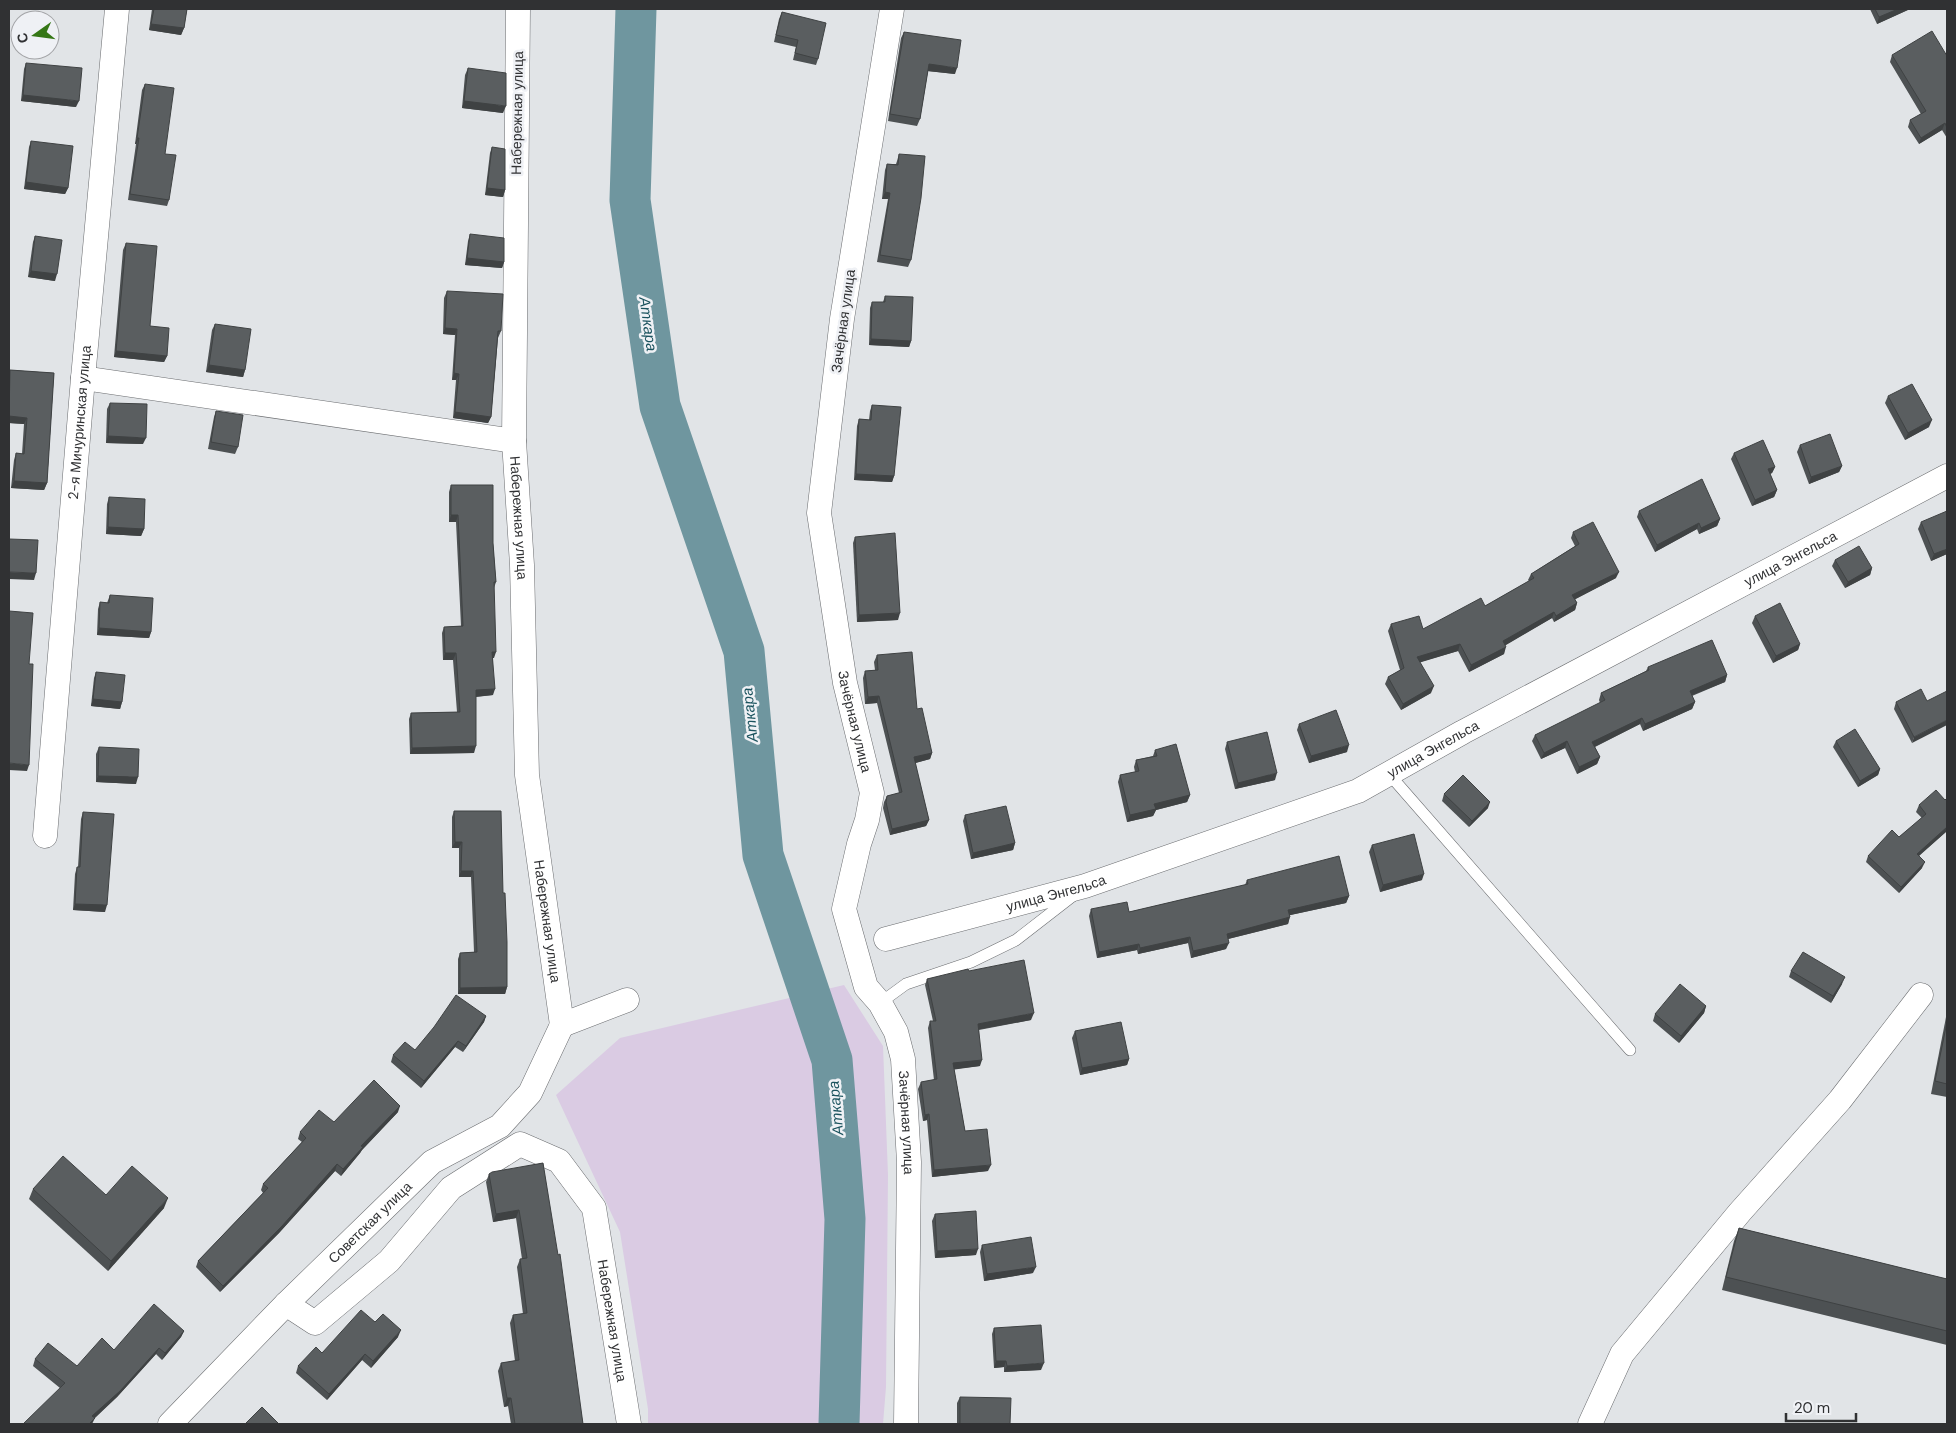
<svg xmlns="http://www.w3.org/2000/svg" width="1956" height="1433" viewBox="0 0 1956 1433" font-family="'DM Sans',sans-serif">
<rect width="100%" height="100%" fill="#e1e4e7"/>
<polygon fill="#dacbe3" points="844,985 883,1046 888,1175 886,1387 883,1424 648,1424 648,1409 620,1232 556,1095 620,1038"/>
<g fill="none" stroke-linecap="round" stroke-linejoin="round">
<polyline stroke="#6f969f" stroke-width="41" points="636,9 630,200 660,406 744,651 763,855 832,1060 845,1219 839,1424"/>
<defs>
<g id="service">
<polyline points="1389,774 1630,1050"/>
<polyline points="880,1003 906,984 971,962 1016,940 1074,895"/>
</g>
<g id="minor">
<path id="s1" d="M518 9 514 441 522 565 527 775 562 1025"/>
<path id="s2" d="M892 9 842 319 819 513 845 683 872 793 867 820 859 844 844 909 866 987 880 1003 896 1032 903 1059 909 1162 906 1424"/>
<polyline points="83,378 514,441"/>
<path id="s3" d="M45 836 83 378 117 9"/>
<path id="s4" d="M886 939 1085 886 1358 791 1463 732 1947 476"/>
<polyline points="562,1025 627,1000"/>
<path id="s5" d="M286 1304 315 1323 389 1261 451 1188 520 1144 559 1161 594 1208 629 1424"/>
<path id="s6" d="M170 1424 286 1304 432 1162 500 1126 530 1093 562 1025"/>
<polyline points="1590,1424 1622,1354 1740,1212 1840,1100 1921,995"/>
</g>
</defs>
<use href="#service" stroke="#6b6d70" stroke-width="12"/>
<use href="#minor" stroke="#6b6d70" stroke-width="25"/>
<use href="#service" stroke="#fff" stroke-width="11"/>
<use href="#minor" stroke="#fff" stroke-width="24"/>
</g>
<g fill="#4d5153">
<polygon points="152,9 187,9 184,28 181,35 149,30"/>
<polygon points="1870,9 1910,9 1877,24"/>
<polygon points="782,12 818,59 816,65 793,60 796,47 774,42 779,19"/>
<polygon points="904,32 955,74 928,71 920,119 917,126 888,121 901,38"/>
<polygon points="1892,55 1947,56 1947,138 1942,130 1919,144 1908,127 1910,120 1921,114 1890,62"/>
<polygon points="26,63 76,107 21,101 24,69"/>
<polygon points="468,68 503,113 462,108 465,75"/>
<polygon points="145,84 169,200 167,206 128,200 136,144 135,144 142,90"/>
<polygon points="31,141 68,188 65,194 24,189 29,147"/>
<polygon points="492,147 505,190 503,197 485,195 490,153"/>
<polygon points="899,154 911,260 908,267 877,262 888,199 882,199 885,170 887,164 896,164 897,161"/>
<polygon points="470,234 504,262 502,268 465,265 468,241"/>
<polygon points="35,236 55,281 28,277 33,242"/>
<polygon points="126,243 150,326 167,356 164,362 114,357 123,250"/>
<polygon points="447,291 501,331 498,338 491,417 488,423 453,418 456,380 452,380 455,335 443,334 444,298"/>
<polygon points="885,296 911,341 909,347 869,345 870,308 872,302 883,302"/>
<polygon points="215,324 245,370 243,377 206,372 212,330"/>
<polygon points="10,370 54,373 47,483 44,490 11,488 14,460 16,453 22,454 24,424 9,423 9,375"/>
<polygon points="1888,396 1929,427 1905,440 1885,403"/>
<polygon points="110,403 143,444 106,443 107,409"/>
<polygon points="872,405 894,476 892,482 854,480 857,426 859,419 869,420 870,411"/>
<polygon points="216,411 238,447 235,454 208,449 214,417"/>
<polygon points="1800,445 1842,466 1839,472 1809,484 1797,452"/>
<polygon points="1734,453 1775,467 1772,473 1770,474 1777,490 1774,497 1752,506 1731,459"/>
<polygon points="451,485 493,543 496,582 494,588 494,658 493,658 493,695 476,697 474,753 410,754 409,719 411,713 457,712 453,660 443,660 442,633 444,627 461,626 456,522 449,522 449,492"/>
<polygon points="109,497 144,529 141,536 106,534 107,504"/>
<polygon points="1639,511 1720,519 1717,526 1699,534 1697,529 1655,552 1637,517"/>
<polygon points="1921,522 1947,554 1931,561 1918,529"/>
<polygon points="1573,532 1616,578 1575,599 1577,603 1575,610 1554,622 1552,618 1505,645 1504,654 1469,672 1458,651 1420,662 1431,693 1401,710 1385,684 1388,677 1400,670 1388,631 1391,624 1423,629 1485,606 1529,581 1528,580 1531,574 1575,546 1571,538"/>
<polygon points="855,537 898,620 857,622 853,543"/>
<polygon points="1835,560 1872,568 1870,575 1845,588 1832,566"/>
<polygon points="110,595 151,632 149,638 97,635 98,609 100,602 107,603"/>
<polygon points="1755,616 1800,644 1798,650 1773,663 1752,623"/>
<polygon points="877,655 917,709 932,753 930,759 915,763 929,820 926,826 890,835 883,808 884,802 887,796 899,793 877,703 865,704 863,678 865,671 875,670 874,662"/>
<polygon points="1648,667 1727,675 1725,682 1692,696 1695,702 1692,709 1643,731 1640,724 1595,747 1600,757 1597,764 1577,774 1565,748 1541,759 1532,741 1535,735 1600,703 1599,700 1601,693 1646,671"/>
<polygon points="96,672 122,702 120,709 91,706 94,678"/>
<polygon points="1927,701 1912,743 1894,709 1896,702"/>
<polygon points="1299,724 1347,752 1309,763 1297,730"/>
<polygon points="1836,741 1880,769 1878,775 1858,787 1833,747"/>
<polygon points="1227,742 1275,780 1235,789 1225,749"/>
<polygon points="99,747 136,784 96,782 96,754"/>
<polygon points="1155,750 1190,795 1187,802 1156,810 1153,816 1127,822 1118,782 1120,775 1135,772 1134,767 1136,760 1153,756"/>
<polygon points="1444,794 1488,808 1469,827 1442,801"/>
<polygon points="1947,798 1947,831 1919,856 1922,868 1899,893 1866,862 1868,856 1899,837 1922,818 1916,812 1919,805 1945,800"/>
<polygon points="454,811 503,893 507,987 505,994 458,994 458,959 460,953 474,952 471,877 459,877 459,848 452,848 452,817"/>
<polygon points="83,812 105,912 73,910 75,874 77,867 78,867 81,819"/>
<polygon points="965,815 1015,843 1013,850 971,859 963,821"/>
<polygon points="1372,845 1422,880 1380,892 1369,852"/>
<polygon points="1247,880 1349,896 1346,903 1290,915 1288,924 1228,939 1226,949 1191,958 1188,943 1138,954 1137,950 1097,958 1089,916 1091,909 1129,912 1245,885"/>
<polygon points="969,971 1031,1020 979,1030 980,1066 954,1069 965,1131 988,1171 932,1177 927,1120 923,1121 918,1089 921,1082 934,1080 928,1028 930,1021 933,1021 925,985 927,979"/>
<polygon points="1791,971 1842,984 1831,1003 1789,977"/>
<polygon points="1706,1006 1704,1013 1679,1043 1653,1021 1655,1014"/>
<polygon points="1947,1012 1947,1097 1931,1094"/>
<polygon points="486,1016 484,1022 463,1052 455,1047 421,1088 391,1062 393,1055 415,1050"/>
<polygon points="1075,1031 1129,1059 1127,1065 1080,1075 1072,1038"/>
<polygon points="398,1112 362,1150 360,1153 341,1176 335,1171 279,1233 220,1292 196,1267 198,1261 263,1193 261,1190 263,1184 302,1142 298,1139 300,1132 334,1122"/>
<polygon points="543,1163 583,1424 511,1424 508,1406 504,1407 498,1371 501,1363 515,1361 510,1323 513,1315 523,1314 517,1267 520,1259 522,1259 516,1218 493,1222 486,1182 489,1174"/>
<polygon points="33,1189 106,1195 164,1208 108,1271 29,1199"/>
<polygon points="935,1214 976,1255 935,1258 932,1221"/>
<polygon points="1739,1228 1947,1279 1947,1345 1722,1290 1734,1241"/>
<polygon points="982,1245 1033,1273 984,1281 980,1252"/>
<polygon points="375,1322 398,1337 371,1368 362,1360 327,1400 296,1373 298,1366"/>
<polygon points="994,1328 1041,1370 1004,1372 1004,1367 994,1368 992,1334"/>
<polygon points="184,1331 181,1337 162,1360 156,1354 117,1397 95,1418 60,1388 33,1366 35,1359 77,1366 114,1350"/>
<polygon points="960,1397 1010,1424 957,1424 957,1403"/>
</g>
<g fill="#3f4243">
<polygon points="1898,9 1910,9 1877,24 1879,17"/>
<polygon points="151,24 184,28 181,35 149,30"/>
<polygon points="929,64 957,68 955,74 927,71"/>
<polygon points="23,95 79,101 76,107 21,101"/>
<polygon points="464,101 506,106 503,113 462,108"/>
<polygon points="1945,123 1942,130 1919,144 1921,138"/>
<polygon points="137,138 139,138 136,144 135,144"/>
<polygon points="26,182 68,188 65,194 24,189"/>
<polygon points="487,188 505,190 503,197 485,195"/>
<polygon points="885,192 890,193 888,199 882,199"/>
<polygon points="467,258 504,262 502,268 465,265"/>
<polygon points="31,271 57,274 55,281 28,277"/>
<polygon points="445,328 457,329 455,335 443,334"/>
<polygon points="871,339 911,341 909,347 869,345"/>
<polygon points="116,351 167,356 164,362 114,357"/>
<polygon points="209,365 245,370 243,377 206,372"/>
<polygon points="454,373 459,374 456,380 452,380"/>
<polygon points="455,412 491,417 488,423 453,418"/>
<polygon points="9,416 27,418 24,424 9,423"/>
<polygon points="1932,420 1929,427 1905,440 1908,433"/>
<polygon points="108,436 146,438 143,444 106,443"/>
<polygon points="1842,466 1839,472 1809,484 1811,477"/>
<polygon points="1775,467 1772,473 1765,476 1768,469"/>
<polygon points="856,474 894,476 892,482 854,480"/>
<polygon points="14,481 47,483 44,490 11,488"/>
<polygon points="1777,490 1774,497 1752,506 1755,500"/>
<polygon points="451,515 458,515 456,522 449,522"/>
<polygon points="1720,519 1717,526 1699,534 1701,528"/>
<polygon points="1699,523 1697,529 1655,552 1657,545"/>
<polygon points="108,527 144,529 141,536 106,534"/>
<polygon points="1947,549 1947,554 1931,561 1934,554"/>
<polygon points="1872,568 1870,575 1845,588 1848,582"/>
<polygon points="9,572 36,573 34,580 9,579"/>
<polygon points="1619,572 1616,578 1570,602 1572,595"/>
<polygon points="1577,603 1575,610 1554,622 1556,616"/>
<polygon points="1554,612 1552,618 1501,648 1503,641"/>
<polygon points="900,613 898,620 857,622 859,615"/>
<polygon points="99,628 151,632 149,638 97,635"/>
<polygon points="1460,644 1458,651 1415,664 1417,657"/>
<polygon points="1800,644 1798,650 1773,663 1776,656"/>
<polygon points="1506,647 1504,654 1469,672 1471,665"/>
<polygon points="492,652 496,652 494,658 490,658"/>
<polygon points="445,653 456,653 453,660 443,660"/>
<polygon points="1727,675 1725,682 1687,697 1690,691"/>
<polygon points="1434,686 1431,693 1401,710 1403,704"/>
<polygon points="495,689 493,695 473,697 476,690"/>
<polygon points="879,696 877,703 865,704 868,697"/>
<polygon points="93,699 122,702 120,709 91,706"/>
<polygon points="1695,702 1692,709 1643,731 1645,724"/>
<polygon points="1642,718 1640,724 1590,749 1592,742"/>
<polygon points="1947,720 1947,725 1912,743 1914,737"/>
<polygon points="1567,741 1565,748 1541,759 1544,753"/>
<polygon points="1349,745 1347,752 1309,763 1311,756"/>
<polygon points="476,746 474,753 410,754 412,748"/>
<polygon points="932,753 930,759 912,764 914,757"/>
<polygon points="1600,757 1597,764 1577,774 1579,767"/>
<polygon points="9,763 29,765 27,771 9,770"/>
<polygon points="1880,769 1878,775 1858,787 1860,781"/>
<polygon points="1277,773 1275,780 1235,789 1238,783"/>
<polygon points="98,776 138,777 136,784 96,782"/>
<polygon points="1190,795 1187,802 1156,810 1153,816 1127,822 1130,815 1154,804"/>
<polygon points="1490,802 1488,808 1469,827 1472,821"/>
<polygon points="929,820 926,826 890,835 892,829"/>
<polygon points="1947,827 1947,831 1914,860 1917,854"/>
<polygon points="455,842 462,842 459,848 452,848"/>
<polygon points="1015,843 1013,850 971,859 973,853"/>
<polygon points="1925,862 1922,868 1899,893 1901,887"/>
<polygon points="461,871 473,871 471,877 459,877"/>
<polygon points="1424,874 1422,880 1380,892 1383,885"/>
<polygon points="1349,896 1346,903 1286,916 1288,910"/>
<polygon points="75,904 107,905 105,912 73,910"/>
<polygon points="1290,917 1288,924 1224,940 1227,934"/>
<polygon points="1190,937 1188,943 1138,954 1140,948"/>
<polygon points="1229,943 1226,949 1191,958 1193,951"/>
<polygon points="1139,944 1137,950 1097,958 1099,952"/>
<polygon points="1845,977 1842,984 1831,1003 1833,996"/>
<polygon points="507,987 505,994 458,994 460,988"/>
<polygon points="1706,1006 1704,1013 1679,1043 1681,1036"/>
<polygon points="1034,1013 1031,1020 975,1030 978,1024"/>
<polygon points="486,1016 484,1022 463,1052 466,1046"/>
<polygon points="458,1041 455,1047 421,1088 424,1081"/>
<polygon points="1129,1059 1127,1065 1080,1075 1082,1068"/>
<polygon points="982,1060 980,1066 951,1070 953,1063"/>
<polygon points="400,1106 398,1112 362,1150 360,1153 341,1176 343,1169 361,1146"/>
<polygon points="929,1114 927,1120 923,1121 925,1115"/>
<polygon points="337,1164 335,1171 279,1233 220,1292 223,1286"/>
<polygon points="991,1165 988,1171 932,1177 934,1170"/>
<polygon points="168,1198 164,1208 108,1271 111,1261"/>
<polygon points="519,1210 516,1218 493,1222 496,1214"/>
<polygon points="978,1249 976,1255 935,1258 937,1251"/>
<polygon points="1036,1267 1033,1273 984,1281 987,1274"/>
<polygon points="401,1330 398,1337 371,1368 373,1361"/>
<polygon points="184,1331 181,1337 162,1360 165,1353"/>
<polygon points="159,1348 156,1354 117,1397 90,1422 92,1416"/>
<polygon points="365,1354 362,1360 327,1400 329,1394"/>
<polygon points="996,1361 1006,1361 1004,1367 994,1368"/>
<polygon points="1044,1363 1041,1370 1004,1372 1007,1366"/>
<polygon points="507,1398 511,1398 508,1406 504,1407"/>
<polygon points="95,1418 92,1424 89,1424"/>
</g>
<g fill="#5a5e60" stroke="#3f4243">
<polygon points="154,9 187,9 184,28 151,24"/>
<polygon points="1875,9 1898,9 1879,17"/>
<polygon points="782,12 826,23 818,59 795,53 798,40 776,35"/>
<polygon points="1932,31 1947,56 1947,128 1945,123 1921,138 1910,120 1926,111 1892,55"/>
<polygon points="904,32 961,40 957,68 929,64 920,119 890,114"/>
<polygon points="26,63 82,68 79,101 23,95"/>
<polygon points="468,68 506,73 506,106 464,101"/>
<polygon points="145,84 174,88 165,154 176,155 169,200 130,194 139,138 137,138"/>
<polygon points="31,141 73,146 68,188 26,182"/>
<polygon points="492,147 505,149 505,190 487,188"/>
<polygon points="899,154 925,156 921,198 911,260 880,255 890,193 885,192 887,164 898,165"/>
<polygon points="470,234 504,238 504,262 467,258"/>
<polygon points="35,236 62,240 57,274 31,271"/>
<polygon points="126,243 157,246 150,326 169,328 167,356 116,351"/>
<polygon points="447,291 503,294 501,331 498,331 491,417 455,412 459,374 454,373 457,329 445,328"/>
<polygon points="885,296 913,297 911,341 871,339 872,302 885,302"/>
<polygon points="215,324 251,329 245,370 209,365"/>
<polygon points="10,370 54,373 47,483 14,481 16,453 24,454 27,418 9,416"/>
<polygon points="1912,384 1932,420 1908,433 1888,396"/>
<polygon points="110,403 147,404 146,438 108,436"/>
<polygon points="872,405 901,407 894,476 856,474 859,419 871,420"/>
<polygon points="216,411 243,415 238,447 211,442"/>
<polygon points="1830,434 1842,466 1811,477 1800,445"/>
<polygon points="1763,440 1775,467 1768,469 1777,490 1755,500 1734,453"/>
<polygon points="1702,479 1720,519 1701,528 1699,523 1657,545 1639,511"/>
<polygon points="451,485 493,485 493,543 496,582 494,582 496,652 492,652 495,689 476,690 476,746 412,748 411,713 460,712 456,653 445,653 444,627 463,626 458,515 451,515"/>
<polygon points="109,497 145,499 144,529 108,527"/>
<polygon points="1947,511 1947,549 1934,554 1921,522"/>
<polygon points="1593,522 1619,572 1572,595 1577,603 1556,616 1554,612 1503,641 1506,647 1471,665 1460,644 1417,657 1434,686 1403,704 1388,677 1404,668 1391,624 1419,616 1423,629 1481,598 1485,606 1534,578 1531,574 1579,544 1573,532"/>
<polygon points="895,533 900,613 859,615 855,537"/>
<polygon points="9,539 38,540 36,573 9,572"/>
<polygon points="1859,546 1872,568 1848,582 1835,560"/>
<polygon points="110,595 153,598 151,632 99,628 100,602 109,603"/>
<polygon points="1780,603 1800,644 1776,656 1755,616"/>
<polygon points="9,611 33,613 29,664 33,664 29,765 9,763"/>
<polygon points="1712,640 1727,675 1690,691 1695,702 1645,724 1642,718 1592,742 1600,757 1579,767 1567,741 1544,753 1535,735 1605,700 1601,693 1649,670 1648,667"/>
<polygon points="912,652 917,709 922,708 932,753 914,757 929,820 892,829 886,802 887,796 902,792 879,696 868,697 865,671 878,670 877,655"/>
<polygon points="96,672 125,675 122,702 93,699"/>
<polygon points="1921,689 1927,701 1947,691 1947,720 1914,737 1896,702"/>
<polygon points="1336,710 1349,745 1311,756 1299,724"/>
<polygon points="1855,729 1880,769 1860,781 1836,741"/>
<polygon points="1267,732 1277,773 1238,783 1227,742"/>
<polygon points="1176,744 1190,795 1154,804 1156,809 1130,815 1120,775 1139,771 1136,760 1157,756 1155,750"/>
<polygon points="99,747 139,749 138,777 98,776"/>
<polygon points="1463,775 1490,802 1472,821 1444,794"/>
<polygon points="1936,790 1945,800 1947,798 1947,827 1917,854 1925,862 1901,887 1868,856 1892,830 1899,837 1926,814 1919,805"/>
<polygon points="1006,806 1015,843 973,853 965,815"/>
<polygon points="454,811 501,811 503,893 505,893 507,942 507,987 460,988 460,953 477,952 473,871 461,871 462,842 455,842"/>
<polygon points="83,812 114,814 107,905 75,904 77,867 80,867"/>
<polygon points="1414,834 1424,874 1383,885 1372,845"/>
<polygon points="1339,856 1349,896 1288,910 1290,917 1227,934 1229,943 1193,951 1190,937 1140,948 1139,944 1099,952 1091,909 1127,902 1129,912 1248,884 1247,880"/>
<polygon points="1803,952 1845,977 1833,996 1791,971"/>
<polygon points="1024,960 1034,1013 978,1024 982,1060 953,1063 965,1131 987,1129 991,1165 934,1170 929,1114 925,1115 921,1082 937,1079 930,1021 936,1021 927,979 968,969 969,971"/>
<polygon points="1680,984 1706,1006 1681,1036 1655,1014"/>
<polygon points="456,995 486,1016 466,1046 458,1041 424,1081 393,1055 405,1042 415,1050 434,1027"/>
<polygon points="1121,1022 1129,1059 1082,1068 1075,1031"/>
<polygon points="1947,1022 1947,1084 1935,1081"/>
<polygon points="374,1080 400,1106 361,1146 363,1147 343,1169 337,1164 282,1226 223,1286 198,1261 268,1188 263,1184 306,1138 300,1132 319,1110 334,1122"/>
<polygon points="63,1156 106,1195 132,1166 168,1198 111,1261 33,1189"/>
<polygon points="543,1163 558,1255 560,1254 583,1424 515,1424 511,1398 507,1398 501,1363 519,1360 513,1315 527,1313 520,1259 527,1258 519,1210 496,1214 489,1174 492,1172"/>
<polygon points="976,1211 978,1249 937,1251 935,1214"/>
<polygon points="1739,1228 1947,1279 1947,1331 1726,1277"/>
<polygon points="1031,1237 1036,1267 987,1274 982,1245"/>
<polygon points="154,1304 184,1331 165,1353 159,1348 120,1391 92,1416 95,1418 89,1424 23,1424 65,1383 35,1359 48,1343 77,1366 102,1338 114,1350"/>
<polygon points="361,1310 375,1322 383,1314 401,1330 373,1361 365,1354 329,1394 298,1366 316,1347 322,1353"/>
<polygon points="1041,1325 1044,1363 1007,1366 1006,1361 996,1361 994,1328"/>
<polygon points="960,1397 1011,1398 1010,1424 960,1424"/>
<polygon points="262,1407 279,1424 245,1424"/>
</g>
<g text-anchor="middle" stroke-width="5" stroke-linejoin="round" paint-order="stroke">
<g font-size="14" fill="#303133" stroke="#eff1f5">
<text transform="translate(517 113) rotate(-89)" y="5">Набережная улица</text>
<text transform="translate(843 321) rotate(-82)" y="5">Зачёрная улица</text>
<text dy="5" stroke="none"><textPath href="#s3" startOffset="415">2-я Мичуринская улица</textPath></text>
<text dy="5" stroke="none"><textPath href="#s1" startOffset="509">Набережная улица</textPath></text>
<text dy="5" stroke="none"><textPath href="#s4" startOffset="986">улица Энгельса</textPath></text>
<text dy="5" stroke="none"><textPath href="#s2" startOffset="721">Зачёрная улица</textPath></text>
<text dy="5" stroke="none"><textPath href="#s4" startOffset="581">улица Энгельса</textPath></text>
<text dy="5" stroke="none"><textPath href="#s4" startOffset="176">улица Энгельса</textPath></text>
<text dy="5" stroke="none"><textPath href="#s1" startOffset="914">Набережная улица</textPath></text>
<text dy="5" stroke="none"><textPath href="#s2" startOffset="1141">Зачёрная улица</textPath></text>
<text dy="5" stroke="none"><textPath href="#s6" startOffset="284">Советская улица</textPath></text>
<text dy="5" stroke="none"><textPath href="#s5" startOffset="524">Набережная улица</textPath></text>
</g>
<g font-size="15" font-style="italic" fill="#1b535e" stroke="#eff1f5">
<text transform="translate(648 324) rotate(82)" y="5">Аткара</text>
<text transform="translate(750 715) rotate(-96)" y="5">Аткара</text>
<text transform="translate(836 1108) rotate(-95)" y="5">Аткара</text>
</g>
</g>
<rect width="1956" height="1433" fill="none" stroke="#303133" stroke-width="20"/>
<g transform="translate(35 35) rotate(256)"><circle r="24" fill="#eff1f5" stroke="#a3a4a7"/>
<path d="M0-4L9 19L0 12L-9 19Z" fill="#357716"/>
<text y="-8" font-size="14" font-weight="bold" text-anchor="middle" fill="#303133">С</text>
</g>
<path d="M1786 1413v8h70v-8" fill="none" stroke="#303133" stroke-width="2.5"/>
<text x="1794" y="1413" font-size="15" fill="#303133" stroke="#eff1f5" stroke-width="4" paint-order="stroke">20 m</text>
</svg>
